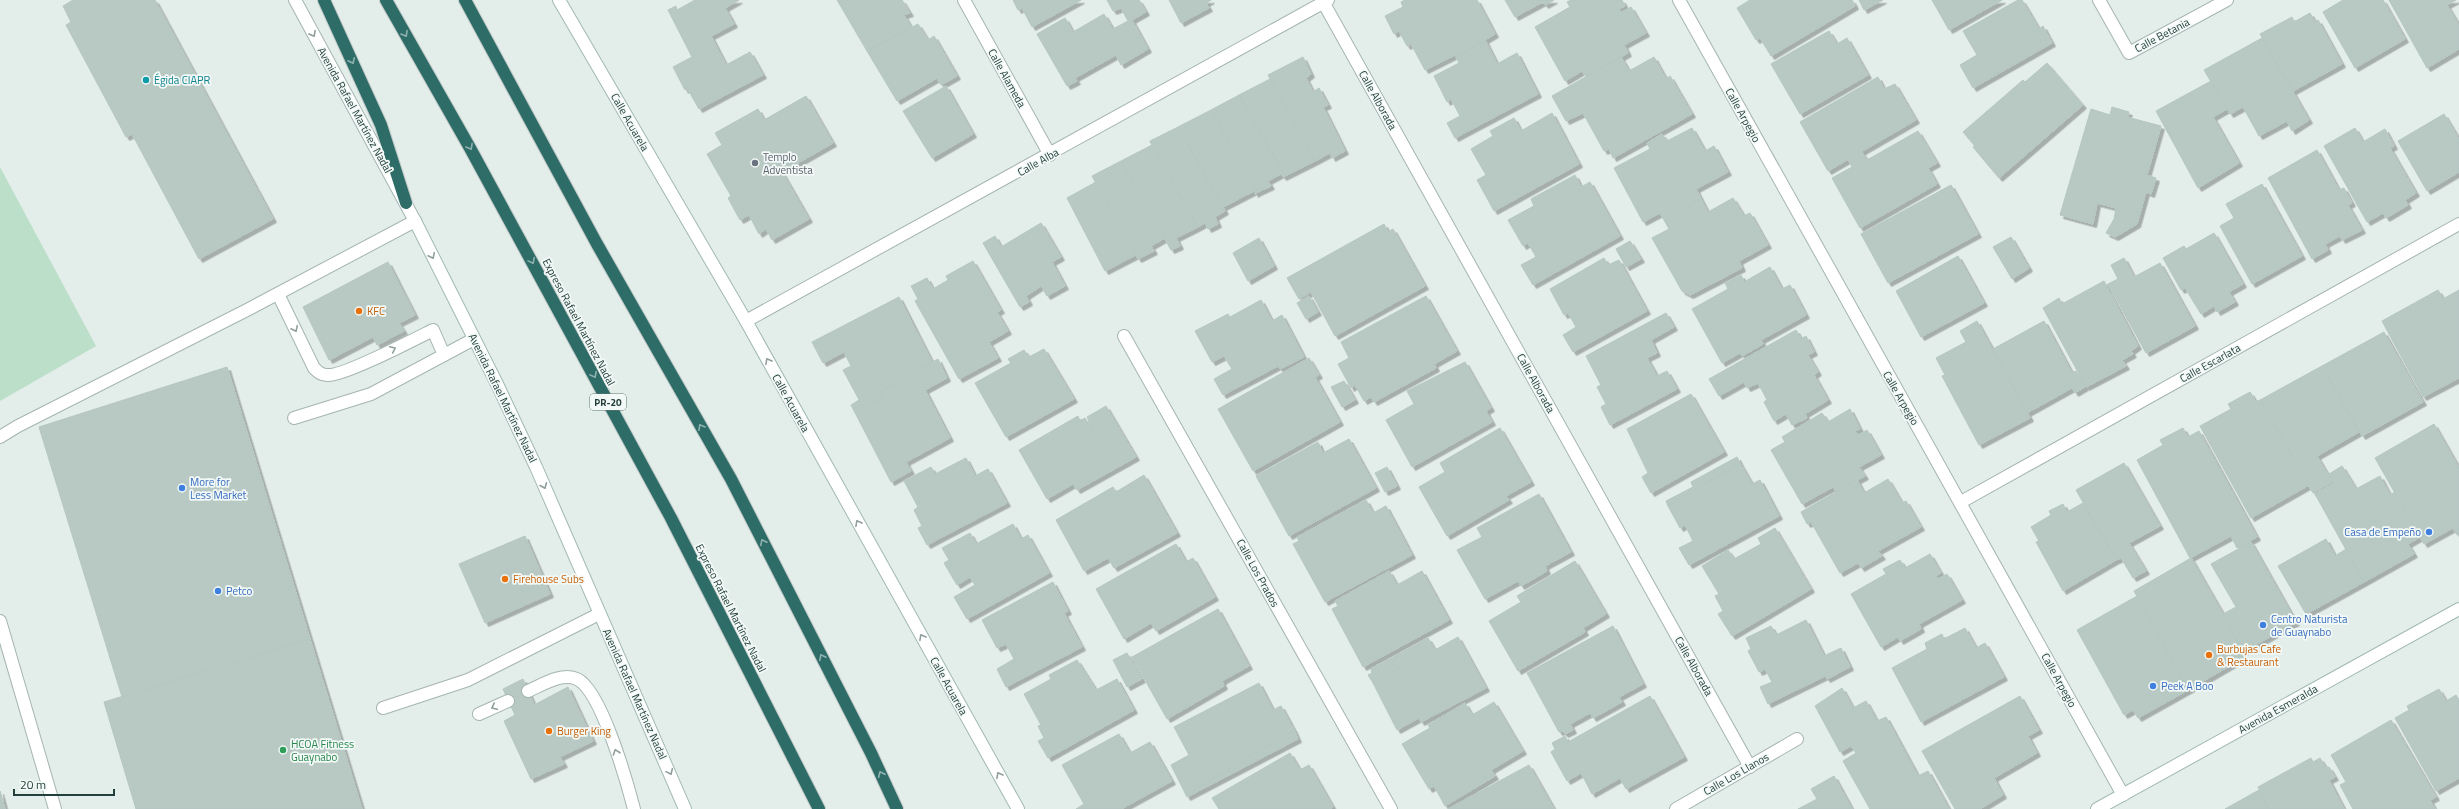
<svg xmlns="http://www.w3.org/2000/svg" width="2459" height="809" viewBox="0 0 2459 809" font-family="'Titillium Web',sans-serif">
<defs>
<filter id="shadow"><feDropShadow dx="3.5" dy="3.5" stdDeviation="0" flood-color="#0004"/></filter>
</defs>
<rect width="100%" height="100%" fill="#e3edea"/>
<polygon fill="#bbdfc9" points="0,167 96,346 0,401"/>
<g fill="#b8c8c3" stroke="#b5c7c2" filter="url(#shadow)">
<polygon points="73,0 155,0 273,219 199,259 132,134 126,137 66,25 71,22 63,6"/>
<polygon points="695,0 739,0 725,8 734,24 711,36 726,65 750,52 763,75 699,109 687,88 685,90 673,67 692,57 668,10 676,6 677,10"/>
<polygon points="837,0 902,0 910,13 904,15 911,27 867,51"/>
<polygon points="1013,0 1081,0 1032,27 1022,8 1018,10"/>
<polygon points="1107,0 1139,0 1146,12 1132,20 1148,49 1121,65 1116,55 1075,78 1077,81 1067,86 1037,34 1065,18 1073,32 1104,14 1113,29 1128,21 1121,8 1113,11"/>
<polygon points="1169,0 1211,0 1206,3 1209,8 1181,23"/>
<polygon points="1405,0 1477,0 1495,34 1456,57 1455,55 1425,70 1411,44 1407,46 1399,31 1394,34 1385,16 1403,7 1401,2"/>
<polygon points="1505,0 1554,0 1545,5 1543,2 1515,17"/>
<polygon points="1571,0 1622,0 1625,6 1619,9 1622,12 1631,7 1646,33 1624,45 1628,53 1586,77 1582,71 1565,81 1535,27 1570,7 1567,2"/>
<polygon points="1750,0 1852,0 1855,6 1771,56 1760,38 1756,40 1737,8"/>
<polygon points="1859,0 1883,0 1864,10"/>
<polygon points="1932,0 2002,0 1949,30"/>
<polygon points="2018,0 2022,0 2039,29 2043,26 2052,43 1973,88 1960,65 1977,55 1963,31"/>
<polygon points="2343,0 2383,0 2405,39 2355,68 2323,12"/>
<polygon points="2389,0 2456,0 2447,5 2459,25 2459,49 2427,68"/>
<polygon points="2310,13 2315,22 2318,20 2342,64 2293,91 2260,34 2292,17 2294,22"/>
<polygon points="918,24 928,40 934,36 957,76 941,85 937,78 897,101 867,51"/>
<polygon points="1829,31 1837,44 1847,38 1868,75 1800,114 1771,64"/>
<polygon points="2262,38 2309,120 2292,131 2287,121 2259,136 2243,107 2230,114 2204,70"/>
<polygon points="1485,40 1497,64 1517,53 1538,94 1455,138 1447,123 1460,116 1451,99 1447,102 1434,76 1459,63 1456,57"/>
<polygon points="1303,57 1311,74 1306,78 1313,92 1319,88 1328,105 1323,107 1345,151 1332,158 1330,153 1315,161 1268,75"/>
<polygon points="1621,57 1629,71 1654,57 1666,79 1670,76 1692,114 1613,158 1609,149 1604,151 1583,113 1566,121 1552,96"/>
<polygon points="2047,63 2083,105 1999,178 1973,147 1975,146 1963,132 2023,80 2025,82"/>
<polygon points="1878,77 1884,89 1895,84 1916,120 1828,171 1800,122"/>
<polygon points="1270,79 1315,161 1285,176 1239,95"/>
<polygon points="2211,81 2227,109 2213,117 2239,163 2198,188 2156,111"/>
<polygon points="946,86 973,134 932,158 903,111"/>
<polygon points="1239,95 1285,176 1283,177 1281,174 1268,181 1271,186 1258,192 1211,110"/>
<polygon points="806,96 833,143 782,172 809,219 772,240 766,229 759,234 749,215 740,220 728,198 731,196 707,154 722,145 715,133 758,109 764,120"/>
<polygon points="2112,107 2129,112 2127,117 2161,126 2147,175 2156,178 2151,194 2146,192 2137,224 2115,237 2106,233 2114,219 2116,208 2097,203 2093,224 2060,215 2091,109 2110,115"/>
<polygon points="1211,110 1258,192 1255,194 1254,191 1223,207 1178,127"/>
<polygon points="1552,113 1579,164 1494,211 1477,180 1486,175 1471,149 1493,136 1490,131 1514,118 1521,131"/>
<polygon points="2444,114 2459,139 2459,172 2427,191 2398,141"/>
<polygon points="1178,127 1225,211 1215,217 1218,224 1208,229 1205,223 1198,227 1150,141"/>
<polygon points="1692,128 1705,151 1714,146 1728,172 1696,189 1701,199 1664,220 1660,213 1643,222 1614,168 1650,149 1647,143 1662,134 1667,141"/>
<polygon points="2355,128 2363,142 2385,129 2394,146 2390,148 2416,193 2405,200 2408,205 2386,218 2383,213 2367,222 2324,146"/>
<polygon points="1918,131 1937,163 1928,168 1937,184 1860,228 1832,178 1852,167 1848,159 1861,151 1867,160"/>
<polygon points="1150,141 1198,227 1176,238 1180,246 1171,250 1121,161 1152,145"/>
<polygon points="2317,150 2339,190 2344,188 2352,203 2348,205 2362,230 2342,240 2340,236 2325,244 2328,250 2312,259 2268,178"/>
<polygon points="1121,161 1165,238 1151,246 1154,251 1138,259 1092,176"/>
<polygon points="1575,175 1581,187 1590,182 1620,236 1533,285 1521,265 1536,257 1528,243 1523,246 1508,220 1534,206 1531,199"/>
<polygon points="1096,182 1136,255 1105,271 1067,198"/>
<polygon points="2262,184 2302,256 2252,284 2220,226 2234,218 2226,204"/>
<polygon points="1951,185 1978,234 1888,283 1861,234"/>
<polygon points="1733,198 1744,216 1750,213 1768,245 1739,261 1742,268 1690,295 1682,291 1652,238 1669,229 1664,220 1701,199 1708,212"/>
<polygon points="1041,223 1061,257 1052,262 1065,286 1047,296 1041,286 1026,296 1029,302 1020,307 983,243 995,236 1001,247"/>
<polygon points="1384,224 1388,232 1393,229 1425,286 1335,336 1311,292 1299,299 1287,278"/>
<polygon points="2214,233 2243,284 2229,292 2235,302 2217,312 2214,306 2201,314 2185,288 2181,290 2163,258 2184,246 2186,249"/>
<polygon points="2011,237 2029,268 2012,279 1993,247"/>
<polygon points="1259,238 1274,266 1248,281 1233,253"/>
<polygon points="1630,241 1641,259 1626,267 1616,249"/>
<polygon points="1958,256 1984,303 1921,337 1896,291"/>
<polygon points="1604,258 1608,265 1619,260 1647,311 1573,352 1563,335 1576,327 1568,313 1564,315 1550,289"/>
<polygon points="2124,258 2134,277 2160,263 2195,326 2146,353 2108,284 2118,279 2111,265"/>
<polygon points="973,261 1001,310 997,312 1008,331 989,342 998,358 959,379 915,301 918,299 911,286 927,278 933,289 948,280 946,276"/>
<polygon points="388,262 415,315 399,323 404,331 377,345 373,337 329,360 303,307"/>
<polygon points="1770,267 1782,289 1790,285 1806,315 1761,340 1763,344 1742,356 1740,353 1722,363 1692,309 1728,289 1725,283 1741,275 1744,282"/>
<polygon points="2104,281 2138,346 2131,351 2133,354 2122,360 2126,366 2086,387 2043,308 2059,298 2062,304"/>
<polygon points="2438,290 2459,326 2459,378 2423,397 2382,321"/>
<polygon points="2459,290 2459,326 2443,299"/>
<polygon points="1309,296 1318,312 1306,319 1297,303"/>
<polygon points="1426,296 1457,351 1434,364 1436,368 1374,402 1371,397 1364,401 1355,385 1351,388 1338,364 1349,358 1341,342"/>
<polygon points="899,297 932,362 879,392 883,397 864,409 843,370 851,366 844,352 823,363 812,342"/>
<polygon points="1261,300 1272,321 1282,315 1304,357 1280,369 1278,366 1223,395 1214,379 1232,369 1224,356 1212,362 1195,331 1228,314 1230,317"/>
<polygon points="1666,313 1674,327 1651,340 1657,353 1647,358 1657,376 1667,371 1677,389 1610,425 1601,407 1606,404 1597,387 1601,385 1586,356"/>
<polygon points="1977,321 2030,418 1979,445 1942,376 1945,375 1936,358 1966,342 1960,331"/>
<polygon points="2044,321 2072,373 2076,371 2085,387 2075,393 2072,388 2027,413 1993,349"/>
<polygon points="1796,330 1801,339 1806,336 1814,352 1808,355 1818,372 1814,375 1828,400 1805,414 1807,418 1792,425 1786,414 1774,421 1764,402 1767,400 1758,383 1747,388 1744,382 1719,396 1709,379"/>
<polygon points="2384,332 2423,402 2362,436 2322,366"/>
<polygon points="1044,349 1074,399 1006,437 975,383 1011,363 1008,359 1024,350 1029,357"/>
<polygon points="1309,358 1319,375 1315,377 1340,422 1253,471 1218,409"/>
<polygon points="938,359 947,378 925,390 950,438 906,462 911,471 891,482 851,405 859,400 864,409 883,397 879,392"/>
<polygon points="1465,362 1491,408 1486,411 1492,422 1412,467 1386,420 1414,404 1407,391"/>
<polygon points="2322,366 2359,432 2317,456 2332,482 2313,493 2260,400"/>
<polygon points="227,367 310,639 122,697 39,427"/>
<polygon points="1344,381 1355,400 1342,407 1331,387"/>
<polygon points="2250,392 2256,402 2260,400 2309,485 2251,518 2200,426 2231,409 2228,404"/>
<polygon points="1691,394 1724,452 1651,493 1642,477 1648,473 1627,429"/>
<polygon points="1106,406 1136,457 1077,490 1073,484 1047,499 1019,450 1078,416 1080,421 1085,418 1096,436 1087,417"/>
<polygon points="1850,409 1860,429 1855,431 1858,435 1867,430 1881,455 1859,467 1865,476 1836,492 1833,487 1802,504 1771,450 1785,442 1782,437 1822,413 1828,422"/>
<polygon points="2434,424 2459,468 2459,534 2457,535 2453,528 2424,544 2375,458"/>
<polygon points="1500,428 1531,482 1506,496 1509,500 1447,536 1419,487 1445,472 1440,463"/>
<polygon points="2183,428 2188,437 2199,431 2257,537 2237,548 2231,536 2190,558 2137,460 2163,445 2160,440"/>
<polygon points="1349,439 1376,488 1289,536 1256,476 1318,442 1323,453"/>
<polygon points="1737,457 1740,463 1668,506 1666,501 1693,487 1691,482"/>
<polygon points="966,458 975,476 988,469 1007,503 927,545 918,528 922,526 914,510 918,507 904,481 931,467 935,474"/>
<polygon points="1740,463 1752,484 1760,480 1779,516 1689,565 1679,548 1693,541 1685,525 1680,528 1668,506"/>
<polygon points="2124,463 2160,526 2129,543 2146,571 2133,578 2121,558 2116,560 2076,490"/>
<polygon points="2342,466 2356,489 2380,476 2390,495 2395,492 2420,537 2408,544 2414,554 2364,582 2315,494 2334,483 2329,474"/>
<polygon points="1387,467 1397,486 1385,492 1375,473"/>
<polygon points="1144,475 1177,533 1114,568 1108,558 1084,571 1056,520 1113,487 1116,492"/>
<polygon points="1888,479 1902,503 1906,501 1921,527 1878,551 1882,556 1861,568 1858,563 1840,573 1811,522 1807,524 1801,512 1857,480 1864,493"/>
<polygon points="1539,494 1571,552 1545,566 1547,571 1521,586 1518,581 1485,599 1457,550 1482,537 1477,528"/>
<polygon points="1366,500 1373,513 1386,506 1412,555 1325,602 1293,544 1299,541 1297,537"/>
<polygon points="2083,503 2116,560 2063,591 2036,542 2039,541 2031,527 2051,515 2049,511 2063,504 2067,512"/>
<polygon points="1013,524 1021,539 1028,535 1049,573 967,619 954,597 975,585 970,577 957,585 944,563 949,560 942,548 970,533 976,544"/>
<polygon points="1775,528 1811,589 1732,636 1718,614 1723,611 1715,596 1719,594 1702,566 1728,550 1734,559 1761,544 1758,538"/>
<polygon points="525,536 550,594 485,623 459,564"/>
<polygon points="2326,539 2335,556 2346,549 2364,582 2306,614 2278,566"/>
<polygon points="2251,542 2296,622 2243,652 2223,614 2236,607 2211,564"/>
<polygon points="1176,544 1186,562 1193,558 1215,597 1156,631 1151,623 1124,639 1096,589"/>
<polygon points="1930,554 1941,573 1936,576 1938,579 1947,574 1962,600 1919,624 1921,629 1900,641 1898,637 1881,647 1851,594 1886,574 1883,569 1900,560 1905,568"/>
<polygon points="2191,558 2223,614 2243,652 2241,653 2243,658 2188,690 2134,591"/>
<polygon points="1575,561 1606,614 1583,628 1585,632 1518,671 1489,621 1521,602 1517,596"/>
<polygon points="1389,571 1397,585 1422,571 1449,620 1363,667 1332,609 1338,606 1335,601"/>
<polygon points="1053,582 1068,611 1064,613 1082,647 1006,687 997,669 1014,659 1006,644 997,648 982,620"/>
<polygon points="2137,596 2188,690 2138,718 2133,710 2124,715 2077,630"/>
<polygon points="1218,609 1249,666 1222,681 1224,686 1167,719 1132,657"/>
<polygon points="1806,620 1824,656 1841,648 1850,667 1827,679 1825,676 1768,704 1760,687 1772,682 1765,669 1759,672 1748,651 1751,649 1746,638 1771,626 1776,635"/>
<polygon points="1613,626 1643,684 1619,697 1622,702 1593,718 1590,713 1570,724 1573,730 1565,734 1562,731 1559,732 1527,673"/>
<polygon points="1965,628 1976,648 1985,643 2004,677 1921,722 1892,668 1927,649 1925,643 1942,634 1944,639"/>
<polygon points="1458,637 1486,688 1421,722 1419,718 1397,730 1373,683 1433,647 1435,650"/>
<polygon points="1428,638 1433,647 1373,683 1368,675 1372,673 1371,669"/>
<polygon points="310,639 362,809 136,809 104,702"/>
<polygon points="1127,653 1142,679 1127,687 1113,660"/>
<polygon points="1077,660 1096,690 1117,679 1134,710 1048,758 1038,741 1044,738 1038,726 1041,725 1024,694 1051,679 1049,675"/>
<polygon points="523,679 534,705 568,687 593,741 560,757 564,764 531,779 504,721 515,715 503,689"/>
<polygon points="1259,683 1273,710 1281,706 1294,730 1186,795 1171,765 1189,755 1174,727"/>
<polygon points="1842,688 1853,708 1866,701 1877,721 1886,717 1918,776 1928,771 1949,809 1870,809 1843,761 1856,753 1851,746 1840,752 1815,706"/>
<polygon points="2439,689 2446,701 2456,695 2459,700 2459,778 2436,791 2395,718 2409,710 2407,706"/>
<polygon points="1650,696 1684,757 1626,789 1620,778 1592,794 1581,773 1567,781 1551,752 1555,749 1552,743 1565,736 1568,742"/>
<polygon points="2020,696 2039,730 2028,736 2037,753 1994,778 2003,795 1980,809 1955,809 1922,751"/>
<polygon points="1494,702 1523,751 1491,770 1495,776 1445,806 1434,786 1429,789 1402,744 1430,728 1428,725 1465,703 1472,715"/>
<polygon points="2391,720 2436,797 2430,800 2435,809 2353,809 2340,785 2346,782 2331,755"/>
<polygon points="1294,730 1298,739 1187,797 1186,795"/>
<polygon points="1119,734 1130,753 1150,742 1172,781 1121,809 1076,809 1084,804 1062,765"/>
<polygon points="1290,753 1300,770 1309,765 1333,807 1329,809 1219,809 1212,798"/>
<polygon points="2311,758 2313,762 2320,758 2326,768 2329,767 2335,777 2329,780 2344,809 2269,809 2258,787"/>
<polygon points="1529,765 1554,809 1448,809"/>
<polygon points="1834,776 1852,809 1798,809 1817,799 1811,789"/>
<polygon points="2259,790 2269,809 2225,809"/>
<polygon points="0,791 5,809 0,809"/>
</g>
<g fill="none" stroke-linecap="round" stroke-linejoin="round">
<defs>
<g id="lane">
<path d="M278 294 314 368C318 372 321 375 327 375 342 377 415 339 433 330L444 355"/>
<polyline points="294,418 371,394 474,339"/>
<polyline points="0,437 18,426 247,310 415,221"/>
<polyline points="0,621 55,809"/>
<path d="M528 691C542 685 562 672 577 679 601 690 627 782 634 809"/>
<polyline points="383,708 468,680 599,614"/>
<polyline points="479,714 508,701"/>
</g>
<g id="street">
<polyline points="295,0 415,221"/>
<polyline points="964,0 1050,155"/>
<polyline points="1322,0 1750,767"/>
<path d="M1679 0C1827 265 1976 529 2123 795"/>
<polyline points="2099,0 2129,53 2227,0"/>
<polyline points="746,321 1328,0"/>
<polyline points="1124,336 1391,809"/>
<polyline points="1961,502 2459,224"/>
<polyline points="1676,809 1797,739"/>
</g>
<g id="secondary">
<polyline points="559,0 746,321 1018,809"/>
<polyline points="415,221 498,386 536,467 685,809"/>
<polyline points="2097,809 2459,609"/>
</g>
<g id="highway">
<polyline points="324,0 381,125 406,203"/>
<polyline points="386,0 470,148 671,518 819,809"/>
<polyline points="465,0 597,244 731,479 871,753 897,809"/>
</g>
</defs>
<use href="#lane" stroke="#a5b5b2" stroke-width="14"/>
<use href="#street" stroke="#a5b5b2" stroke-width="14"/>
<use href="#secondary" stroke="#a1b9b3" stroke-width="14"/>
<use href="#highway" stroke="#c1c9c8" stroke-width="14"/>
<use href="#lane" stroke="#fff" stroke-width="12"/>
<use href="#street" stroke="#fff" stroke-width="12"/>
<use href="#secondary" stroke="#fff" stroke-width="12"/>
<use href="#highway" stroke="#2d6c67" stroke-width="12"/>
</g>
<defs><path id="oneway-chevron" d="M-2-3.5L2.5 0L-2 3.5" fill="none" stroke-width="1.6" stroke-linecap="round" stroke-linejoin="round"/></defs>
<g stroke="#909f9d">
<use href="#oneway-chevron" transform="translate(313 34) rotate(61)"/>
<use href="#oneway-chevron" transform="translate(432 256) rotate(64)"/>
<use href="#oneway-chevron" transform="translate(295 329) rotate(64)"/>
<use href="#oneway-chevron" transform="translate(393 349) rotate(-25)"/>
<use href="#oneway-chevron" transform="translate(768 361) rotate(-119)"/>
<use href="#oneway-chevron" transform="translate(544 486) rotate(67)"/>
<use href="#oneway-chevron" transform="translate(858 523) rotate(-119)"/>
<use href="#oneway-chevron" transform="translate(922 637) rotate(-119)"/>
<use href="#oneway-chevron" transform="translate(494 707) rotate(155)"/>
<use href="#oneway-chevron" transform="translate(616 752) rotate(-109)"/>
<use href="#oneway-chevron" transform="translate(670 772) rotate(66)"/>
<use href="#oneway-chevron" transform="translate(999 775) rotate(-119)"/>
</g>
<g stroke="#90b2af">
<use href="#oneway-chevron" transform="translate(405 34) rotate(60)"/>
<use href="#oneway-chevron" transform="translate(352 61) rotate(65)"/>
<use href="#oneway-chevron" transform="translate(470 147) rotate(61)"/>
<use href="#oneway-chevron" transform="translate(532 261) rotate(62)"/>
<use href="#oneway-chevron" transform="translate(594 375) rotate(62)"/>
<use href="#oneway-chevron" transform="translate(701 427) rotate(-120)"/>
<use href="#oneway-chevron" transform="translate(763 542) rotate(-117)"/>
<use href="#oneway-chevron" transform="translate(822 657) rotate(-117)"/>
<use href="#oneway-chevron" transform="translate(881 774) rotate(-115)"/>
</g>
<circle fill="#0f9aa8" stroke="#f3f9f7" stroke-width="1.5" cx="146" cy="80" r="4"/>
<circle fill="#6b7280" stroke="#f3f9f7" stroke-width="1.5" cx="755" cy="163" r="4"/>
<g fill="#e8710a" stroke="#f3f9f7" stroke-width="1.5">
<circle cx="359" cy="311" r="4"/>
<circle cx="505" cy="579" r="4"/>
<circle cx="2209" cy="655" r="4"/>
<circle cx="549" cy="731" r="4"/>
</g>
<g fill="#3f7fe0" stroke="#f3f9f7" stroke-width="1.5">
<circle cx="182" cy="488" r="4"/>
<circle cx="2429" cy="532" r="4"/>
<circle cx="218" cy="591" r="4"/>
<circle cx="2263" cy="625" r="4"/>
<circle cx="2153" cy="686" r="4"/>
</g>
<circle fill="#2e9e5b" stroke="#f3f9f7" stroke-width="1.5" cx="283" cy="750" r="4"/>
<g text-anchor="middle" stroke-width="3.5" stroke-linejoin="round" paint-order="stroke">
<rect fill="#f3f9f7" stroke="#617773" stroke-width="1" x="590" y="394" width="36" height="16" rx="3"/>
<g font-size="10" font-weight="bold" fill="#223f3b">
<text x="608" y="406">PR-20</text>
</g>
<g font-size="11" fill="#223f3b" stroke="#f3f9f7">
<text transform="translate(2162 35) rotate(-28)" y="4">Calle Betania</text>
<text transform="translate(1007 78) rotate(61)" y="4">Calle Alameda</text>
<text transform="translate(1378 100) rotate(61)" y="4">Calle Alborada</text>
<text transform="translate(355 110) rotate(61)" y="4">Avenida Rafael Martínez Nadal</text>
<text transform="translate(1743 115) rotate(61)" y="4">Calle Arpegio</text>
<text transform="translate(630 122) rotate(60)" y="4">Calle Acuarela</text>
<text transform="translate(1038 162) rotate(-29)" y="4">Calle Alba</text>
<text transform="translate(579 322) rotate(62)" y="4">Expreso Rafael Martínez Nadal</text>
<text transform="translate(2210 363) rotate(-29)" y="4">Calle Escarlata</text>
<text transform="translate(1536 383) rotate(61)" y="4">Calle Alborada</text>
<text transform="translate(503 398) rotate(64)" y="4">Avenida Rafael Martínez Nadal</text>
<text transform="translate(1901 398) rotate(60)" y="4">Calle Arpegio</text>
<text transform="translate(791 403) rotate(61)" y="4">Calle Acuarela</text>
<text transform="translate(1258 573) rotate(61)" y="4">Calle Los Prados</text>
<text transform="translate(731 608) rotate(63)" y="4">Expreso Rafael Martínez Nadal</text>
<text transform="translate(1694 666) rotate(61)" y="4">Calle Alborada</text>
<text transform="translate(2059 680) rotate(61)" y="4">Calle Arpegio</text>
<text transform="translate(949 686) rotate(61)" y="4">Calle Acuarela</text>
<text transform="translate(635 694) rotate(66)" y="4">Avenida Rafael Martínez Nadal</text>
<text transform="translate(2278 709) rotate(-29)" y="4">Avenida Esmeralda</text>
<text transform="translate(1736 774) rotate(-30)" y="4">Calle Los Llanos</text>
</g>
<g font-size="11" fill="#0d838f" stroke="#f3f9f7" text-anchor="start">
<text x="154" y="84">Égida CIAPR</text>
</g>
<g font-size="11" fill="#5b616d" stroke="#f3f9f7" text-anchor="start">
<text x="763" y="161">Templo<tspan x="763" dy="13">Adventista</tspan></text>
</g>
<g font-size="11" fill="#c56008" stroke="#f3f9f7" text-anchor="start">
<text x="367" y="315">KFC</text>
<text x="513" y="583">Firehouse Subs</text>
<text x="2217" y="653">Burbujas Cafe<tspan x="2217" dy="13">&amp; Restaurant</tspan></text>
<text x="557" y="735">Burger King</text>
</g>
<g font-size="11" fill="#366cbe" stroke="#f3f9f7" text-anchor="start">
<text x="190" y="486">More for<tspan x="190" dy="13">Less Market</tspan></text>
<text x="2421" y="536" text-anchor="end">Casa de Empeño</text>
<text x="226" y="595">Petco</text>
<text x="2271" y="623">Centro Naturista<tspan x="2271" dy="13">de Guaynabo</tspan></text>
<text x="2161" y="690">Peek A Boo</text>
</g>
<g font-size="11" fill="#27864d" stroke="#f3f9f7" text-anchor="start">
<text x="291" y="748">HCOA Fitness<tspan x="291" dy="13">Guaynabo</tspan></text>
</g>
</g>
<path d="M14 789v6h100v-6" fill="none" stroke="#223f3b" stroke-width="2"/>
<text x="20" y="789" font-size="12" fill="#223f3b" stroke="#f3f9f7" stroke-width="3" paint-order="stroke">20 m</text>
</svg>
